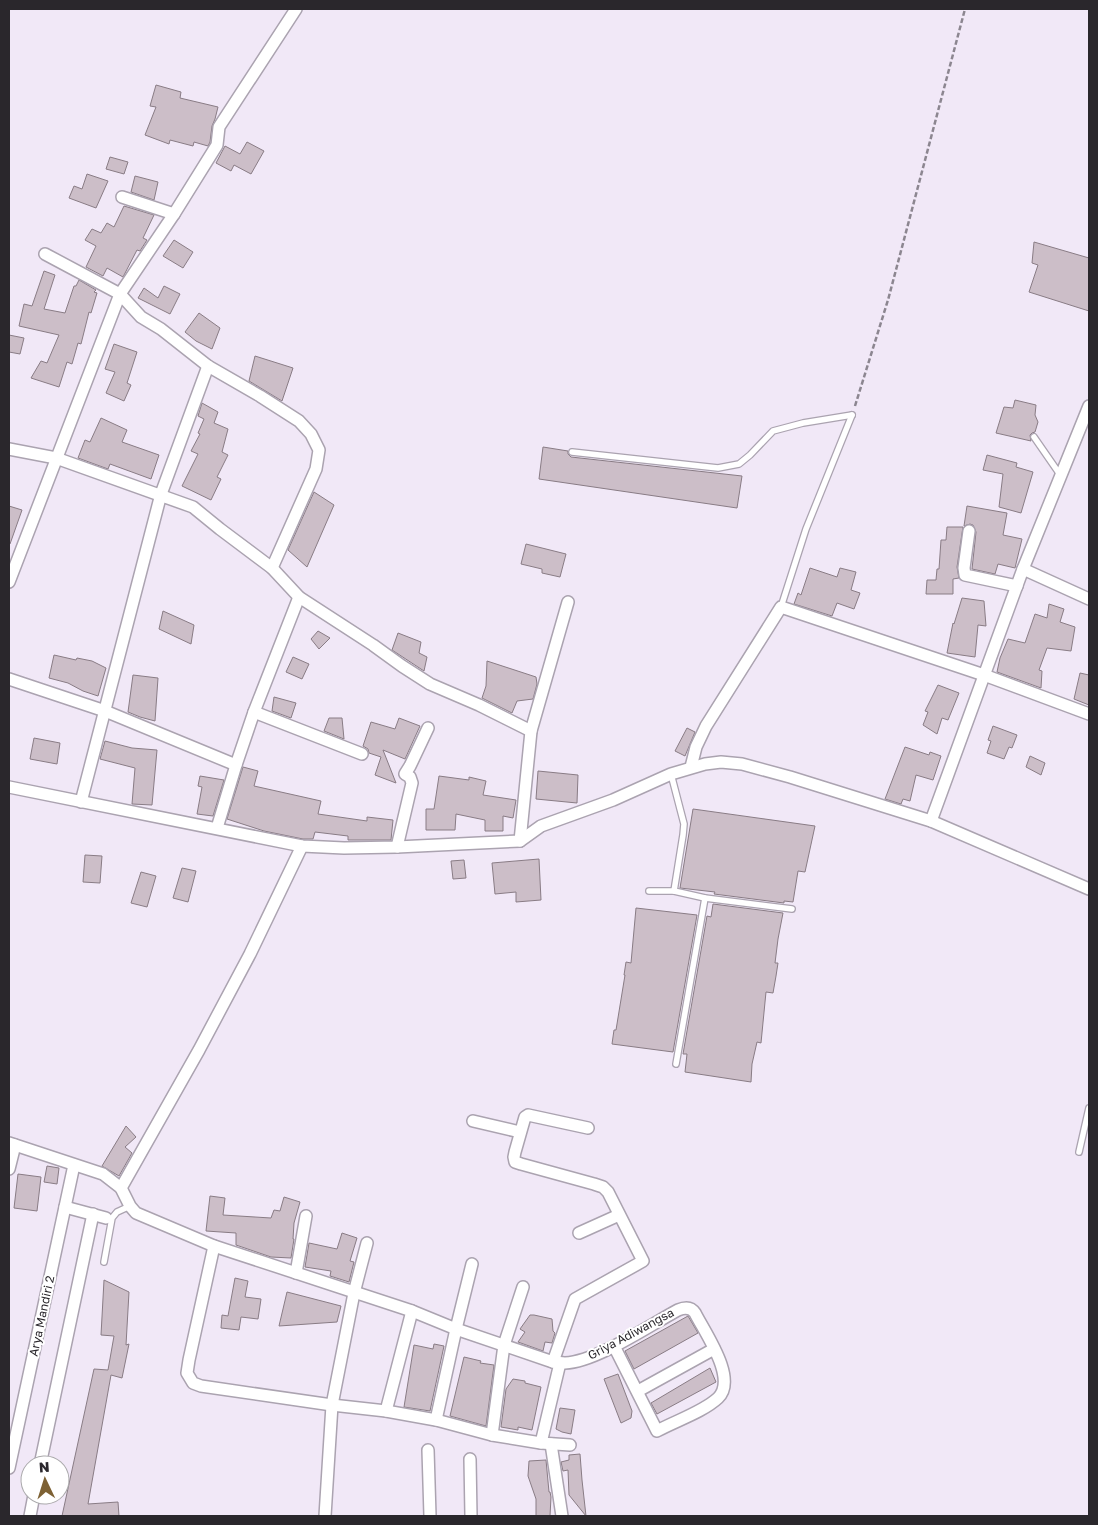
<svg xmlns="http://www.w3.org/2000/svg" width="1098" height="1525" viewBox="0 0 1098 1525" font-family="'Golos Text',sans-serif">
<rect width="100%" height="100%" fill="#f1e8f7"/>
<g fill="#ccbec8" stroke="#897c85">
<polygon points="156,85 181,92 180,98 218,107 215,119 212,126 210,142 208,146 194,142 193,146 170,140 169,144 145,135 156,107 150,106"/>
<polygon points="247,142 264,151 251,174 234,165 231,171 216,163 225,146 240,154"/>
<polygon points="110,157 128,162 124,174 106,169"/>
<polygon points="87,174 108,181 96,208 69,198 74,186 82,189"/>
<polygon points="135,176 158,182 154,200 131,192"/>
<polygon points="124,206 154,215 143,238 147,240 140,251 137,250 123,277 107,268 103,276 86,267 96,246 85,240 92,229 101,233 107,223 114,227"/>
<polygon points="174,240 193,252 183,268 163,256"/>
<polygon points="1034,242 1089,258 1089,311 1029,292 1038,265 1032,263"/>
<polygon points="44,271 55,275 44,309 65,313 74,286 76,286 79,280 96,290 94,292 97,293 91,313 89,312 81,344 78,343 72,364 67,362 59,387 31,378 41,361 47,363 59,335 19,326 24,304 32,306"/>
<polygon points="164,286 180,294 170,314 138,298 144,288 158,298"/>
<polygon points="199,313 220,328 212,349 196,341 185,332"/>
<polygon points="9,335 24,338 20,354 9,352"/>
<polygon points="114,344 137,352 127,383 131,385 124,401 106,393 115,372 105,369"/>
<polygon points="255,356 293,368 282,401 249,381"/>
<polygon points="1015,400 1036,405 1035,415 1038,422 1035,432 1032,433 1030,435 1031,441 996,433 1004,407 1013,408"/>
<polygon points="202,403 218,412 214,423 228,429 222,452 228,455 217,477 221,479 211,500 182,486 198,454 191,451 200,434 198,433 204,419 198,416"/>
<polygon points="101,418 127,430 122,442 159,455 151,479 110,464 108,469 78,458 85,440 90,442"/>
<polygon points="543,447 568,451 568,454 571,457 742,476 737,508 539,479"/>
<polygon points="987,455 1017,463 1016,467 1033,472 1021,513 999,507 1003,474 983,470"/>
<polygon points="314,492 334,505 307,567 288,550"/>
<polygon points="9,506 22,510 10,544 9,544"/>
<polygon points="967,506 1007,513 1003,535 1022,539 1015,568 998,564 995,574 972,569 976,532 973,525 970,524 964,526"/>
<polygon points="947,527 963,527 957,567 959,578 953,579 953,594 926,594 927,580 936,580 937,569 939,569 941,540 946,540"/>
<polygon points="526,544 566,554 560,577 542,573 542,569 521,564"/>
<polygon points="810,568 837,577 840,568 856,572 851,590 860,593 854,609 837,603 832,616 794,604 798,593 801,595"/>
<polygon points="962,598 984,601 986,626 978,625 975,657 947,653 953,623 954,624"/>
<polygon points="1049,604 1064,609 1060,622 1075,627 1071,651 1047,648 1039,670 1042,671 1041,688 997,672 1000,658 1008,639 1025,643 1035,614 1047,618"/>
<polygon points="163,611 194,625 191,644 159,629"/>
<polygon points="318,631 330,638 319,649 311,639"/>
<polygon points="398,633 421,642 419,653 427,657 424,671 392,650"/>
<polygon points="54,655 76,660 77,658 92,661 106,668 98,696 83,691 68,683 49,678"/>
<polygon points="293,657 309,664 302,679 286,672"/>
<polygon points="487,661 536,677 537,684 533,699 517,701 512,713 482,698 486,686"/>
<polygon points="1080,673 1089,675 1089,705 1074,699"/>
<polygon points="133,675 158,678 155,721 140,717 128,712"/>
<polygon points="938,685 959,693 948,720 942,718 937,734 923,725 928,712 925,711"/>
<polygon points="274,697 296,703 291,718 272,711"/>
<polygon points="329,718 342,718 344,739 324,731"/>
<polygon points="399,718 420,726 405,759 383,750 396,783 375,775 381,757 369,753 368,749 363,746 371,722 395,729"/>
<polygon points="993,726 1017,735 1012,748 1009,747 1004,759 987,753 991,741 988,740"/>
<polygon points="687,728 695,732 685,756 675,751"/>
<polygon points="34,738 60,743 57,764 30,759"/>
<polygon points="105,741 132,748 157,750 152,805 132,804 135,768 100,759"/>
<polygon points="905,747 929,755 930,752 941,756 933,780 916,775 910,801 903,799 901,804 885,799"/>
<polygon points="1030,756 1045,763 1041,775 1026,767"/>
<polygon points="243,767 258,771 254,786 321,801 318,814 367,821 367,817 393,820 391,840 348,840 348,836 315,832 313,839 303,839 264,831 227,819"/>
<polygon points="538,771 578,775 577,803 536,799"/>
<polygon points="200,776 224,780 213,816 197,814 202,787 198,786"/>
<polygon points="439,776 469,780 469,777 486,781 483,795 516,800 513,818 503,816 503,831 485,831 485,820 456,814 455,830 426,830 426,809 434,809"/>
<polygon points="693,809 815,826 805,872 798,871 793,902 784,901 784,903 714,894 715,892 680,888"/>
<polygon points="85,855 102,856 100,883 83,882"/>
<polygon points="539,859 541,900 516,902 516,892 495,894 492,863"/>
<polygon points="464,860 466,878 453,879 451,861"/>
<polygon points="182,868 196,871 188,902 173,898"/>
<polygon points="141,872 156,876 147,907 131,903"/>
<polygon points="713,904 783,913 778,939 775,963 778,963 776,976 773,993 766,992 761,1043 757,1042 752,1064 751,1082 685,1072 687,1054 683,1054 707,916 711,917"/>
<polygon points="636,908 697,915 673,1052 612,1044 614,1030 616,1030 625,975 624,975 626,962 631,963"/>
<polygon points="126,1126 136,1137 125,1147 132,1153 119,1176 102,1166"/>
<polygon points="47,1166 59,1168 57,1184 44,1182"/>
<polygon points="18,1174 41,1177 37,1211 14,1208"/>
<polygon points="210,1196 225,1198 223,1215 271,1218 274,1210 280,1211 284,1197 300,1202 294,1223 293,1239 294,1239 291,1258 271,1257 236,1245 236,1233 206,1231"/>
<polygon points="342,1233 357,1238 350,1261 354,1262 349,1282 330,1276 331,1271 305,1267 309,1243 337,1249"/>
<polygon points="235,1278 248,1281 245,1297 261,1299 258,1319 241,1317 239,1330 221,1328 222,1315 228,1316"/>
<polygon points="104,1280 129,1292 126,1345 129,1344 122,1378 111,1375 88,1504 118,1502 119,1516 62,1516 94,1369 108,1370 114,1336 101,1335"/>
<polygon points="287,1292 341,1306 337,1322 279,1326"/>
<polygon points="530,1315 534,1315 552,1319 553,1331 555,1333 552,1343 545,1342 543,1351 518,1342 525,1332 520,1329"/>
<polygon points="688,1316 698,1333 634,1369 625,1351"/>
<polygon points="434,1344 444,1346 430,1411 404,1407 414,1345 433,1349"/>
<polygon points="464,1357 481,1361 480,1363 494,1365 486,1426 450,1416"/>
<polygon points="710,1368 716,1382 657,1414 651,1403"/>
<polygon points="618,1374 632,1411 631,1418 621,1423 604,1379"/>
<polygon points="513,1379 525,1381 525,1383 541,1387 532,1430 518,1427 518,1430 501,1427 506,1389"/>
<polygon points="560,1408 575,1410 571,1434 562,1432 556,1429"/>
<polygon points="580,1454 582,1480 586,1516 569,1495 568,1470 563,1471 561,1462 569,1460 569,1455"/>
<polygon points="546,1460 549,1492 550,1492 551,1497 550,1516 536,1516 536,1499 528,1476 529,1461"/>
</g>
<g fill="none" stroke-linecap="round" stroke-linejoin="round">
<defs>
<g id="service">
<polyline points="1034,437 1061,476"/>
<polyline points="572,452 718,468 739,464 750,455 773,431 803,423 852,415"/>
<polyline points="781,607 806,529 852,415"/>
<polyline points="671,774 684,824 683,835 674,891 705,898 792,909"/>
<polyline points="649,891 674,891"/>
<polyline points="676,1064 705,898"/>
<polyline points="1079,1152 1089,1108"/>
<polyline points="104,1262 112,1218 117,1212 130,1206"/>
</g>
<g id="minor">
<polyline points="122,197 174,214"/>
<polyline points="45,254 120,294 141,317 161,329 208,366 260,396 299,421 311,434 319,450 316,469 272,568"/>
<polyline points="9,449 56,458 193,507 220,529 272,568 299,597 373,645 402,666 430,684 479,705 531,731"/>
<polyline points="969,531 964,568 965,575 1017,586"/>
<polyline points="1023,569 1089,599"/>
<polyline points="9,582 120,294 174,214 217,145 219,127 296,9"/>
<polyline points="9,679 105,711 236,765"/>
<polyline points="254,712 362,754"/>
<polyline points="691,767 696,747 706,726 781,607 984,675 1089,714"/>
<polyline points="9,787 302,846 344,848 397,847 520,841 541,826 613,800 671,774 705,764 721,762 742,764 790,777 931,821 1089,889"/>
<polyline points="81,802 161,494 208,366"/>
<polyline points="931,821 1023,569 1089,406"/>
<polyline points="217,828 236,765 254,712 299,597"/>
<polyline points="520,841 531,731 568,602"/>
<polyline points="397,847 412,783 410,777 405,774 410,766 428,728"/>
<polyline points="473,1121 520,1132"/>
<path d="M9 1143 103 1174 121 1188 130 1206 136 1213 214 1246 412 1311 456 1329 553 1362C557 1362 561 1363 565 1363 596 1362 650 1325 678 1310 685 1307 691 1307 695 1313 705 1333 738 1379 718 1398 703 1412 675 1421 657 1431L614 1346"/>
<polyline points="9,1169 15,1145"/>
<polyline points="121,1188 199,1050 250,954 302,846"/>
<polyline points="65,1207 106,1218"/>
<polyline points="579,1233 619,1215"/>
<polyline points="214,1246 189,1360 187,1373 193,1383 201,1386 332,1405 386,1411 436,1420 492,1435 541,1443 570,1445"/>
<polyline points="296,1273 306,1216"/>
<polyline points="553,1362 575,1299 643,1261 608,1192 603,1187 594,1184 521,1164 515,1162 514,1157 515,1152 525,1117 528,1115 588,1128"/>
<polyline points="638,1391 714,1349"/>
<polyline points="386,1411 412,1311"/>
<polyline points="436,1420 456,1329 472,1264"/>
<polyline points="492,1435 504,1345 523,1287"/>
<polyline points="541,1443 560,1363"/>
<polyline points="551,1444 562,1516"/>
<polyline points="428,1450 430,1516"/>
<polyline points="470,1459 471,1516"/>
<polyline points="40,1465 93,1214"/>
<polyline points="9,1468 74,1165"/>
<polyline points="30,1516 34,1495"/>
<polyline points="325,1516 332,1405 354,1293 367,1243"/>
</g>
</defs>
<use href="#service" stroke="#aba3b0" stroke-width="8"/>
<use href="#minor" stroke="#aba3b0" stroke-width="14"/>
<polyline stroke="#8c8690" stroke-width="2.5" stroke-dasharray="5 2.5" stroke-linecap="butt" points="855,406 888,300 965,9"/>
<use href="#service" stroke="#fff" stroke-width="5.5"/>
<use href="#minor" stroke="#fff" stroke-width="11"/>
</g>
<g text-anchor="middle" stroke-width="4" stroke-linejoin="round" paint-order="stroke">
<g font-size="12" fill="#2a272c" stroke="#fff">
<text transform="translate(42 1316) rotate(-78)" y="4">Arya Mandiri 2</text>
<text transform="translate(631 1334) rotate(-28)" y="4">Griya Adiwangsa</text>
</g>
</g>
<rect width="1098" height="1525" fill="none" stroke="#2a272c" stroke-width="20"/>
<g transform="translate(45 1480) rotate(356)"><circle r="24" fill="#ffffff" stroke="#aaa9ab"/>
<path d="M0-4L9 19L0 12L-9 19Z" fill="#7d6134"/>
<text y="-8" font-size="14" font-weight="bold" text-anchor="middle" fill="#2a272c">N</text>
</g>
</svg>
